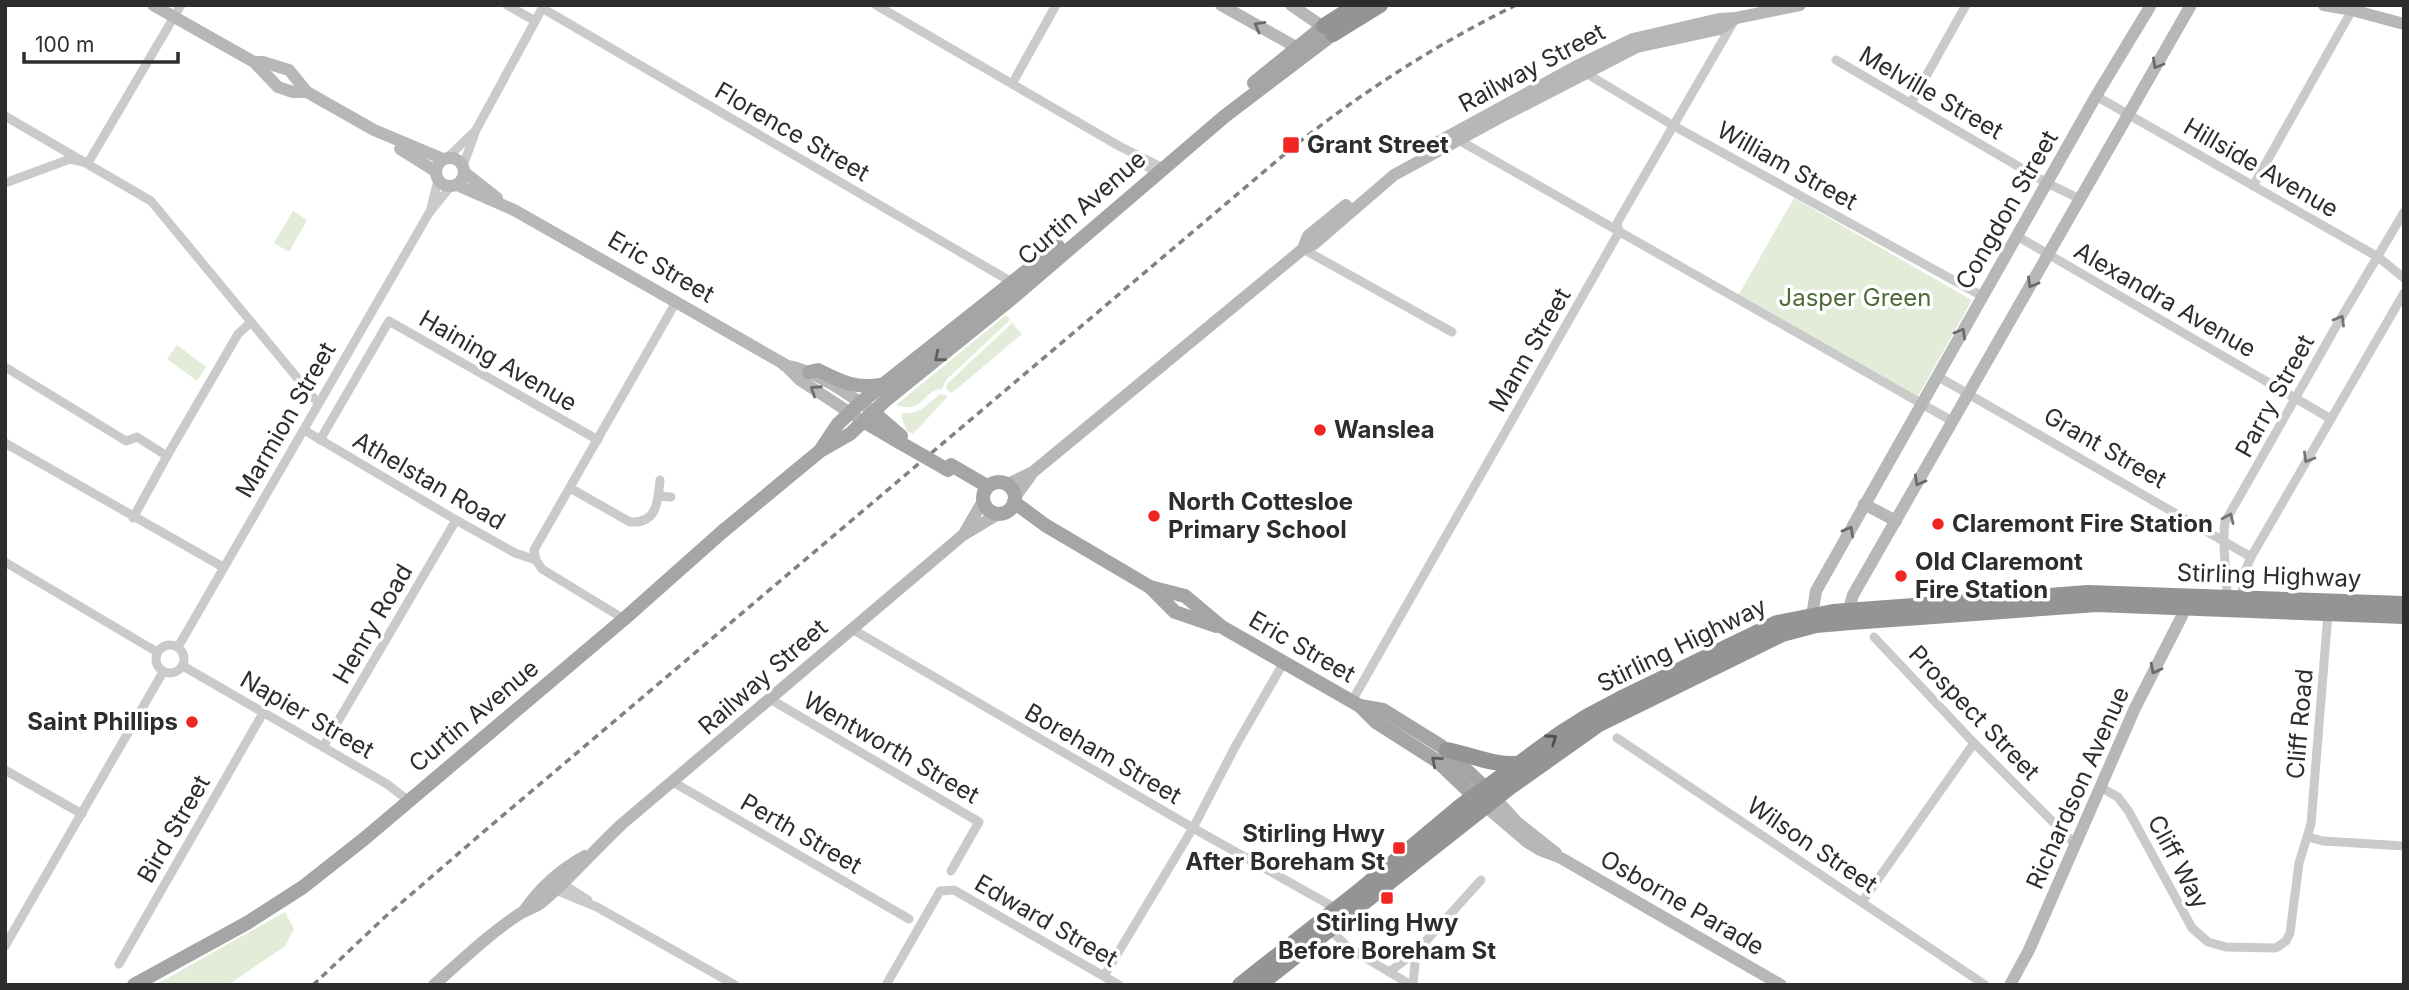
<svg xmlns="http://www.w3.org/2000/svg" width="2409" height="990" viewBox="0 0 2409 990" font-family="Inter,sans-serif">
<rect width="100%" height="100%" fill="#fff"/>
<g fill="#e2ecd9">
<polygon points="1794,198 1972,300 1917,398 1738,296"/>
<polygon points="293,211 307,220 289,252 274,243"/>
<path d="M1006 315 1010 320 946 380 942 389C921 391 925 414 896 405Z"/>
<polygon points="1012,323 1022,334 952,393 946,389 947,384"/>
<polygon points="177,345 206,367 197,381 167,359"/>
<path d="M940 394 948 396 913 434 907 431 902 420V413C920 415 927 404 940 394Z"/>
<polygon points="285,912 294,929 285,946 228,985 155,985"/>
</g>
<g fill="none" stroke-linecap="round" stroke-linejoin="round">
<g stroke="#cacaca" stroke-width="9">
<polyline points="507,5 535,21"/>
<polyline points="876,5 1119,146 1163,168"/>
<polyline points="542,8 1015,284"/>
<polyline points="1836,60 2047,183 2080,199"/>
<polyline points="1584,72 1674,126 1982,296"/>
<polyline points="1012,84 1056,5"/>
<polyline points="2096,96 2378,257 2404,278"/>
<polyline points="1911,103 1966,5"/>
<polyline points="5,116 151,201 318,403"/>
<polyline points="1455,138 1952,421"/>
<polyline points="447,158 473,133"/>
<polyline points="1134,158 1157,173"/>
<polyline points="463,166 476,130 544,5"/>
<polyline points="5,183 70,159 88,163 181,5"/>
<polyline points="2253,186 2352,10"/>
<polyline points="430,212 438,180"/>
<polyline points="2017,236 2331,419"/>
<polyline points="1303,249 1452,332"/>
<polyline points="5,367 126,441 137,437 167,456"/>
<polyline points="1937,376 2251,557"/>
<polyline points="304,430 456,520 515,553 536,560"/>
<polyline points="320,440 389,321 598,440"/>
<polyline points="5,443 223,567"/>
<path d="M570 488 630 522C658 524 658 500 660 480"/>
<polyline points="659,496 671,497"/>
<polyline points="133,518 167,456 238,334 250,323"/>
<polyline points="5,562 157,652"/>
<path d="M2227 600C2228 574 2221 548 2225 522L2338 323 2404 212"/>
<polyline points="2242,602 2243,576 2251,557 2404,293"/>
<polyline points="624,619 542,569 536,560 534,550 676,302"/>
<polyline points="852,629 1193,828 1337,909"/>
<polyline points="1874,637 1974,743 2075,844"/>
<circle cx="170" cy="659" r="14"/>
<polyline points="178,647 429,213 451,186"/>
<polyline points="183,666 387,784 409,801"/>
<polyline points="770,699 979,822 951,871"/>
<polyline points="1352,701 1619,232 1617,223 1734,21"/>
<polyline points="1617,738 1985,985"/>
<polyline points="323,747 456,520"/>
<polyline points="5,770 82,814"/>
<polyline points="673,782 909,919"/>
<polyline points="2100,787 2118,797 2129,812 2192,928 2208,942 2226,947 2276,948 2286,941 2290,933 2299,863 2311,824 2328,613"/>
<polyline points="2308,837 2323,841 2404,846"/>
<polyline points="558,881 588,900"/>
<polyline points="551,888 597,907 735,985"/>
<polyline points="1862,902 1974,743"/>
<polyline points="1327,927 1349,948 1411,985"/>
<polyline points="5,946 163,672"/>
<polyline points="119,964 263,713"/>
<polyline points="1389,972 1416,952 1481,880"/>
<polyline points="1104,976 1193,828 1235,747 1284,662"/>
<polyline points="886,985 940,891 954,890 1119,985"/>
<polyline points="1413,985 1416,952"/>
</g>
<g stroke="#b7b7b7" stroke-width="12">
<polyline points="153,5 254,62 278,87 293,92 307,92"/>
<polyline points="1221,5 1303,51"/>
<polyline points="1291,5 1329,31"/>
<polyline points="2324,5 2352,10 2404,24"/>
<polyline points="254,62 263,62 289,70 307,92 374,130 443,159"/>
<polyline points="1436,143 1575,67 1633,39 1719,19 1736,18 1800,5"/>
<polyline points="400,149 435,171"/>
<circle cx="450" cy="172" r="14"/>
<polyline points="464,172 497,198"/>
<polyline points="457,185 514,210 676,302 784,364 800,380 858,418"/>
<polyline points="1303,249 1308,236 1346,205"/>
<path d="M784 365C817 371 847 393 873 412"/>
<polyline points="1008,484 1033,472 1303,249 1314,244 1394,175 1499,118 1637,47 1720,29 1736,18"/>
<polyline points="1015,497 1031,475"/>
<polyline points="1864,504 1896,521"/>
<polyline points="965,532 983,501"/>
<polyline points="1851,618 1850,605 1853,595 2191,5"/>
<polyline points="1816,621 1813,610 1816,591 2096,96 2151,5"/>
<polyline points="1496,799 1517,822 1556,853"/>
<polyline points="1486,807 1527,842 1540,850 1561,858 1781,985"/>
<path d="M524 911C539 889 561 869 585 856"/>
<path d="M434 985C462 960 490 933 521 913 528 909 535 908 541 903 570 879 594 850 622 824L963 535 998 514"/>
<polyline points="2010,985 2029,950 2135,708 2182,616 2183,608"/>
</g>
<g stroke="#a5a5a5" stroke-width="14">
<polyline points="1254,83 1324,26"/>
<path d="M809 372 818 370C840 381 855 389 880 385"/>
<polyline points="873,412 901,436"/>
<polyline points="863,421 899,442"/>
<polyline points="822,448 838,424 860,403 1058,246"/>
<polyline points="951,465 987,486"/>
<circle cx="999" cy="498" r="16"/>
<polyline points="1014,502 1045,525 1150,587 1185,596 1222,627 1360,706 1376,722 1437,761 1482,804"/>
<polyline points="1150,587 1175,612 1216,626"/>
<polyline points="1360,706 1383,710 1441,746 1493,795"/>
<polyline points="134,985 247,923 303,887 364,839 624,619 722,532 820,451 850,434 887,399 1011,299 1225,116 1333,34"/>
</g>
<g stroke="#949494" stroke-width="16">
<polyline points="1324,26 1357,5"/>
<polyline points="1333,34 1380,5"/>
<path d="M1447 750C1472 755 1492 765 1517 764"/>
<polyline points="1240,985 1363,888 1461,806 1561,733 1588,716 1620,699 1777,623 1833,612 2088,593 2404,604"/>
<polyline points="1259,985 1510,787 1599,724 1782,634 1816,625 1851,622 2097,604 2404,616"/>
</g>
<path stroke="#828282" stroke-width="3.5" stroke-dasharray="7 5" stroke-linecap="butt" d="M313 985 386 916 488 828 1293 147C1362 92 1437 44 1516 5"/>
<polyline stroke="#a5a5a5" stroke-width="14" points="899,442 948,470"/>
</g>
<defs><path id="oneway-chevron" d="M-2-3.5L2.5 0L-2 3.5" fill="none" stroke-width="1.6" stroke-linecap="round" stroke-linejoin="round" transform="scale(1.75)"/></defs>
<g stroke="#6b6b6b">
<use href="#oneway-chevron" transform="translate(1259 26) rotate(-151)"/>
<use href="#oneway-chevron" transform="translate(2157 64) rotate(120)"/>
<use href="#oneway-chevron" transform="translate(2032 283) rotate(120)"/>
<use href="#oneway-chevron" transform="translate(1961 333) rotate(-60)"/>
<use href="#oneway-chevron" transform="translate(815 390) rotate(-147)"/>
<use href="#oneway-chevron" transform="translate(1919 481) rotate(119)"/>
<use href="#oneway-chevron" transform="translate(1849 531) rotate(-61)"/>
<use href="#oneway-chevron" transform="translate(2155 669) rotate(117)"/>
</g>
<g stroke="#747474">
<use href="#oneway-chevron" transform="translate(2340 320) rotate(-60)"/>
<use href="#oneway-chevron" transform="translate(2308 458) rotate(120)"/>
<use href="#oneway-chevron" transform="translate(2229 518) rotate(-66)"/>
</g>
<g stroke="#5d5d5d">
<use href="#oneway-chevron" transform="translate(939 357) rotate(141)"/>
<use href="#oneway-chevron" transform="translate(1436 761) rotate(-140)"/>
</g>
<use stroke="#515151" href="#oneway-chevron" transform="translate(1552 739) rotate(-35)"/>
<g fill="#f02624" stroke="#fff" stroke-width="2.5">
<rect x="1282" y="136" width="18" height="18" rx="3.5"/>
<circle cx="1320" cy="430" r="7"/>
<circle cx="1154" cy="516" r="7"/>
<circle cx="1938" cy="524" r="7"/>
<circle cx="1901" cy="576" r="7"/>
<circle cx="192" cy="722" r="7"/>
<rect x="1392" y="841" width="14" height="14" rx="3.5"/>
<rect x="1380" y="891" width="14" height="14" rx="3.5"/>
</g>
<g text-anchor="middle" stroke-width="7" stroke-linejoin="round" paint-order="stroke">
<g font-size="24" fill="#2d2d2d" stroke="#fff">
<text transform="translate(1532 68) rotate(-28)" y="8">Railway Street</text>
<text transform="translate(1931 93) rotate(30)" y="8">Melville Street</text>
<text transform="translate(792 132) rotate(30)" y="8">Florence Street</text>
<text transform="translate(1787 166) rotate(29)" y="8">William Street</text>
<text transform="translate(2261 168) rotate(30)" y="8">Hillside Avenue</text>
<text transform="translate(1082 208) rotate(-41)" y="8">Curtin Avenue</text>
<text transform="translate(2007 210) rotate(-60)" y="8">Congdon Street</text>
<text transform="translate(661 267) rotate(30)" y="8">Eric Street</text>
<text transform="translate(2165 300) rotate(30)" y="8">Alexandra Avenue</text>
<text transform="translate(1530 350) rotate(-60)" y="8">Mann Street</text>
<text transform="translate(498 361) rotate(30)" y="8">Haining Avenue</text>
<text transform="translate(2275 396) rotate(-61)" y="8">Parry Street</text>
<text transform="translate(286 420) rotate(-60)" y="8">Marmion Street</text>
<text transform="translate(2105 448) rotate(30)" y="8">Grant Street</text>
<text transform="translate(429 481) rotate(30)" y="8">Athelstan Road</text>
<text transform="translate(2269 576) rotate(2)" y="8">Stirling Highway</text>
<text transform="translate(373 624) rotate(-60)" y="8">Henry Road</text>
<text transform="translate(1682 645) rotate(-26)" y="8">Stirling Highway</text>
<text transform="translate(1302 647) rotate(30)" y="8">Eric Street</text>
<text transform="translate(763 677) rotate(-41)" y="8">Railway Street</text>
<text transform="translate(1974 713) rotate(46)" y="8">Prospect Street</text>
<text transform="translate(307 715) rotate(30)" y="8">Napier Street</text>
<text transform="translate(474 716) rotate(-40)" y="8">Curtin Avenue</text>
<text transform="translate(2300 724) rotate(-85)" y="8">Cliff Road</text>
<text transform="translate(891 748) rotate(30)" y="8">Wentworth Street</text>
<text transform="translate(1103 754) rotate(30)" y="8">Boreham Street</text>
<text transform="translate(2078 788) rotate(-66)" y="8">Richardson Avenue</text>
<text transform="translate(174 829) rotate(-60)" y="8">Bird Street</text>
<text transform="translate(801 834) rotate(30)" y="8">Perth Street</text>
<text transform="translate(1812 845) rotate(34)" y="8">Wilson Street</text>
<text transform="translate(2178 862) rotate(62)" y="8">Cliff Way</text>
<text transform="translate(1682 903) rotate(30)" y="8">Osborne Parade</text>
<text transform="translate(1046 921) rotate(30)" y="8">Edward Street</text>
</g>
<g font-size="24" font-weight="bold" fill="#2d2d2d" stroke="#fff" text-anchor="start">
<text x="1307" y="153">Grant Street</text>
<text x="1334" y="438">Wanslea</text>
<text x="1168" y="510">North Cottesloe<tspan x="1168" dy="28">Primary School</tspan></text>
<text x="1952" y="532">Claremont Fire Station</text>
<text x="1915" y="570">Old Claremont<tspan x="1915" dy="28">Fire Station</tspan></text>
<text x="178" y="730" text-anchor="end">Saint Phillips</text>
<text x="1385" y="842" text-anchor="end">Stirling Hwy<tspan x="1385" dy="28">After Boreham St</tspan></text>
<text x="1387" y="931" text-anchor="middle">Stirling Hwy<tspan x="1387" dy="28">Before Boreham St</tspan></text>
</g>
<g font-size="24" fill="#4c6b38" stroke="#fff">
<text x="1855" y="306">Jasper Green</text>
</g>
</g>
<rect width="2409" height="990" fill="none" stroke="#2d2d2d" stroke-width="14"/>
<path d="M24 52v10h154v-10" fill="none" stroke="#2d2d2d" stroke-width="3.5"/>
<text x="35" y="52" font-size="21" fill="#2d2d2d" stroke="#ffffff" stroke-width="5" paint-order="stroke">100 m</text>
</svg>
